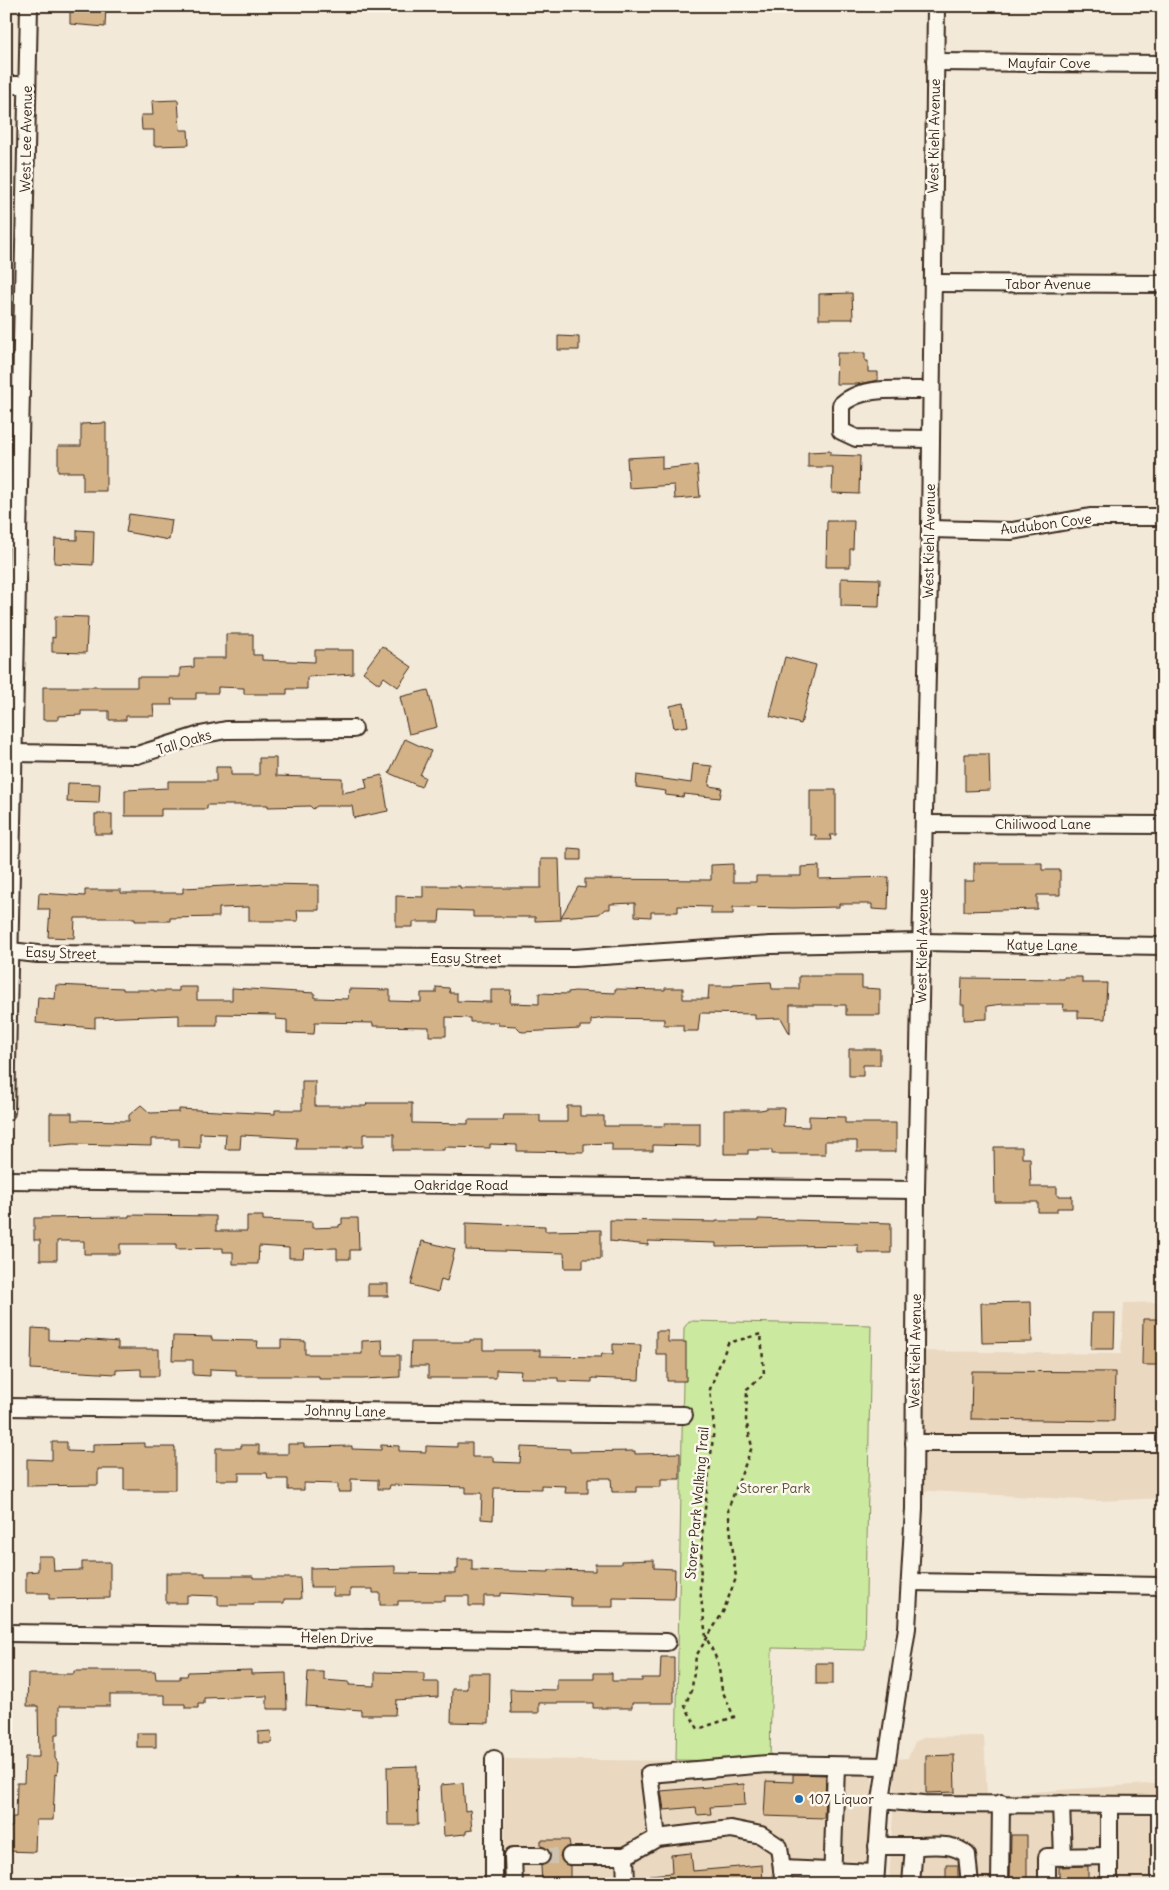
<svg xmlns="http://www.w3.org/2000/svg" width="1169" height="1890" viewBox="0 0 1169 1890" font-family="Delius,sans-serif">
<rect width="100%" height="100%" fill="#f3e9d8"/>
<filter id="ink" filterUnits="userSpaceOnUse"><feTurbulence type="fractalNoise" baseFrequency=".02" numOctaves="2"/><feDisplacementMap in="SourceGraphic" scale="10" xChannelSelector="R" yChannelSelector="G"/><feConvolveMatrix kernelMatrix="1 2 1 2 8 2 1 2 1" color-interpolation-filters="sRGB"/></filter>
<g filter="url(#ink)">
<g fill="#ead8c0">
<polygon points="1163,1302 1163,1498 1099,1501 914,1490 915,1351 1121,1354 1124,1303"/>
<polygon points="984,1736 987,1795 1163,1783 1163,1884 889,1884 896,1759 908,1758 915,1742 925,1737"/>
<polygon points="505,1759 770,1762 873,1768 866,1884 505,1884"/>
</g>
<polygon fill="#cce9a0" stroke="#848a5f" points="689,1321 871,1325 865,1650 772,1648 770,1762 676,1760 684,1328"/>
<g fill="#d4b287" stroke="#3b2a1e">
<polygon points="70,6 106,6 105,27 70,24"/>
<polygon points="178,100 180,130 188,130 189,145 154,146 154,130 142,130 141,115 153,115 152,101"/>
<polygon points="852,293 853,319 819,319 819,294"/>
<polygon points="558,336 579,337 579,350 558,350"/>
<polygon points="837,353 865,353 865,361 868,361 868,372 878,372 878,380 858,384 836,384"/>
<polygon points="106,423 106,491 83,491 83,472 58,472 58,446 81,446 81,424"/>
<polygon points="830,451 830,455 860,456 859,494 832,493 833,467 808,467 808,452"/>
<polygon points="662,456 662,469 697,465 700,497 675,499 674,485 629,488 627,458"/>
<polygon points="129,514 172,520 169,540 126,532"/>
<polygon points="827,521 854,521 853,549 850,549 850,567 826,567"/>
<polygon points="77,530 94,531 93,565 54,563 55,539 77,540"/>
<polygon points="841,578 880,579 879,607 841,606"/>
<polygon points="55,616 88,617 86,653 52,652 52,637 55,638"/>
<polygon points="226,634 253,634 253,655 262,655 262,660 315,662 315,650 353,650 353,674 307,677 307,689 287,689 287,694 244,694 244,688 218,687 218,693 196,693 196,699 171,699 172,705 153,705 154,716 126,716 126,720 109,720 109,711 81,711 81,715 58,716 58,720 43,720 43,687 137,687 137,677 180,677 180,668 194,667 194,658 226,658"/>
<polygon points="382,646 412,667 398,687 384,677 379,684 363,672"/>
<polygon points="785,657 816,665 801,724 770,716"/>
<polygon points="428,690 437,727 409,734 400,697"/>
<polygon points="684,703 688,726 674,728 670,706"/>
<polygon points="405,739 431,751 420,775 425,777 421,787 389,773"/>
<polygon points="965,754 989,754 990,790 965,791"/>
<polygon points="259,758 276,758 276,776 342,778 342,793 367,788 365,779 382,775 388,811 354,818 352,806 317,806 313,809 310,806 268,807 268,805 207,805 207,809 161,809 161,816 125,816 125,790 168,788 168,781 216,781 216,767 231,767 231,775 259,775"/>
<polygon points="693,764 712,766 709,786 722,788 720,798 684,794 683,797 665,795 666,791 636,787 637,775 691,783"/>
<polygon points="68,783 100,784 99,803 67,802"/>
<polygon points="810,790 836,790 836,835 830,835 831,840 816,840 816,835 810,835"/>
<rect x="95" y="814" width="17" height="20"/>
<polygon points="568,848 581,849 581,860 568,860"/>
<polygon points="541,859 559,859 561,920 535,921 535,917 473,917 473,911 440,910 439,922 413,922 413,927 396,927 396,896 423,897 423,886 460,886 460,888 541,888"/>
<polygon points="974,863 1042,863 1042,870 1060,870 1060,895 1037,895 1037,909 964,911 964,881 974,881"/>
<polygon points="733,864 733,882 756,882 756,876 801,876 801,867 819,866 819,879 889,877 888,910 872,909 872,904 839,904 839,907 793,908 733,907 733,914 711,914 711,907 678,906 678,912 651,912 651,917 635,916 635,903 610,904 610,909 605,909 599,914 561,917 578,887 585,888 585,879 711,880 711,865"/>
<polygon points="268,884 319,885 319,910 297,910 298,921 249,921 249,907 219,908 219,917 170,918 170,921 135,921 135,918 75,918 74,938 48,937 50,909 38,909 39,893 85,896 85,890 121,890 121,893 183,893 183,888"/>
<polygon points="799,976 862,976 862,988 880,989 880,1015 846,1015 846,1005 790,1005 790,1034 781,1018 755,1019 755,1014 700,1013 698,1031 683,1031 683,1025 664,1025 664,1019 605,1018 591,1020 591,1026 580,1026 580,1029 522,1032 516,1026 498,1025 498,1022 470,1022 470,1018 446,1017 446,1036 429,1036 429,1027 373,1026 373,1023 315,1022 314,1034 287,1033 287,1020 276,1019 276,1015 217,1014 217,1025 179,1025 179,1015 95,1018 95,1028 36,1023 38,997 55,999 56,985 123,988 123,990 154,990 154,991 179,991 179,987 197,987 197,1000 232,1000 232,988 315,993 315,998 348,999 349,989 390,990 390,1001 421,1002 421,993 436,993 436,987 449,988 450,993 457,993 457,1001 491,1002 491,990 511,990 510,1003 539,1004 539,993 568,994 568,992 575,991 615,993 615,989 665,990 665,988 683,988 683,999 708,999 709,986 733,986 733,984 771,982 772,989 799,989"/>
<polygon points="1064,977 1082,977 1082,983 1107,983 1105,1019 1078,1018 1078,1010 1063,1010 1064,1004 1003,1004 987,1006 987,1019 964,1020 964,1005 961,1005 962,978 1064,979"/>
<polygon points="849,1049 880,1049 880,1065 863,1065 863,1076 849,1076"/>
<polygon points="302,1081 315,1081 315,1106 366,1106 367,1103 412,1103 412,1123 468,1124 468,1120 503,1120 504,1115 540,1115 540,1122 567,1122 567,1106 580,1106 580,1116 604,1116 604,1126 665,1126 665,1123 700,1123 700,1146 653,1145 653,1151 612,1151 612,1143 584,1144 584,1152 517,1151 517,1145 490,1144 490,1148 444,1147 444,1150 394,1150 394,1134 363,1134 363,1147 347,1147 347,1149 296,1149 297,1138 241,1135 240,1149 225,1149 226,1134 200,1133 200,1148 179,1147 179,1139 151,1139 151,1146 73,1144 50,1146 50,1113 72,1113 72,1120 129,1121 129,1115 141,1105 150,1113 179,1112 179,1109 275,1114 275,1110 302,1110"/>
<polygon points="766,1108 784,1108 783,1126 809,1127 809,1116 845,1117 845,1123 896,1123 896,1152 857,1152 857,1141 825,1141 825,1154 772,1154 772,1150 748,1150 748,1154 724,1154 724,1110 760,1110 766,1109"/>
<polygon points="994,1147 1022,1147 1022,1158 1030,1158 1031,1187 1057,1187 1057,1196 1072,1196 1072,1208 1057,1208 1057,1212 1038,1212 1038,1202 995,1202"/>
<polygon points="129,1215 216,1216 216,1231 247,1231 247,1216 263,1216 263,1220 312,1222 312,1228 339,1227 339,1225 342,1224 342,1218 358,1218 359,1250 350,1250 350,1259 337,1259 337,1248 304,1249 303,1258 289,1258 289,1248 259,1246 258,1264 233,1264 233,1252 223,1252 223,1248 176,1249 176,1244 120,1244 120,1254 84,1254 84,1241 57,1241 57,1260 40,1260 40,1240 34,1240 34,1218 129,1217"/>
<polygon points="758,1219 891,1223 891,1253 858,1253 858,1245 716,1247 716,1243 648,1241 648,1245 610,1241 610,1220 716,1222 716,1221 758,1221"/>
<polygon points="466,1223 545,1226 545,1231 601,1230 601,1259 583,1259 583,1268 565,1268 564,1253 466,1250"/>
<polygon points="422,1241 455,1249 447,1281 441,1279 438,1292 411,1285"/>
<rect x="368" y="1284" width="20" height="12"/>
<polygon points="1031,1302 1032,1342 982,1343 981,1303"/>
<polygon points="1092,1313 1115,1313 1114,1349 1091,1349"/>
<polygon points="1143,1319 1163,1319 1163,1365 1142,1365"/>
<polygon points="32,1328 49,1329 49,1340 79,1341 80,1339 118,1342 118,1349 159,1349 159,1376 141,1376 141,1369 116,1370 116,1374 31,1369"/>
<polygon points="656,1331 668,1331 668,1342 686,1342 686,1381 667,1381 667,1354 656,1354"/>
<polygon points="173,1336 212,1337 212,1340 258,1341 257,1348 281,1348 281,1340 305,1341 305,1354 362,1354 362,1341 382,1340 383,1355 400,1355 400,1377 363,1379 319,1379 319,1376 236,1376 236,1370 210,1369 210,1376 193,1375 193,1360 172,1360"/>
<polygon points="470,1340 483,1340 483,1350 540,1350 540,1356 601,1357 602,1354 613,1354 613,1344 641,1345 639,1380 592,1378 592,1382 558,1381 558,1378 520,1378 521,1371 496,1370 496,1378 428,1378 428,1366 410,1366 411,1342 470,1342"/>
<polygon points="972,1371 1115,1372 1114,1421 971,1419"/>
<polygon points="52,1442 67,1442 67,1451 93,1452 93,1444 144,1443 144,1447 175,1447 175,1490 124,1490 124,1469 98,1469 98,1485 27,1486 27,1459 52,1460"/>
<polygon points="457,1443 472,1443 472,1457 493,1457 493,1462 520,1463 521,1447 570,1449 570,1452 635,1451 635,1454 680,1453 680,1479 661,1479 661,1487 636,1487 636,1492 612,1492 611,1478 588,1478 588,1493 565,1493 566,1486 541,1485 541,1489 494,1488 493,1520 481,1519 482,1493 466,1493 466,1487 390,1485 389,1489 378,1489 378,1480 351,1479 351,1492 338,1492 338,1484 304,1483 304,1490 288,1490 288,1479 268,1479 267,1473 239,1473 239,1480 216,1480 216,1448 241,1448 241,1445 259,1445 259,1454 288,1454 288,1444 304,1444 304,1447 352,1446 352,1449 381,1450 381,1445 399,1446 399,1451 426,1452 426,1446 457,1447"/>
<polygon points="38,1556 53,1556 54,1571 82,1570 82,1562 110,1562 110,1598 49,1599 49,1593 26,1593 26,1572 38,1571"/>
<polygon points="458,1559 472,1559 472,1570 549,1572 549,1570 595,1571 595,1564 621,1564 621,1561 654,1560 654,1568 675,1569 674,1599 613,1598 613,1607 571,1607 571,1597 501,1593 501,1596 484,1596 484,1606 469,1606 469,1596 445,1596 445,1601 398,1601 398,1605 380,1605 380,1593 373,1593 373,1589 350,1589 350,1596 333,1596 333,1587 310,1587 310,1568 395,1566 395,1573 456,1574 456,1569 458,1569"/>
<polygon points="166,1573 205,1573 205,1576 253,1576 253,1578 300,1578 301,1599 284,1599 284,1603 253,1603 253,1605 218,1605 218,1596 187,1595 187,1603 166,1603"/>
<polygon points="661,1657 674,1657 674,1703 632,1703 632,1708 593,1708 593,1703 539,1703 539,1713 511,1713 510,1689 557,1690 557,1679 594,1679 594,1673 612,1673 612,1681 642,1681 642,1678 660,1678"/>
<rect x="816" y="1663" width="17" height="21"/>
<polygon points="251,1670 251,1674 286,1673 287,1709 267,1709 267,1696 204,1698 204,1704 198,1704 198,1708 185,1708 185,1704 165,1704 165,1695 110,1695 110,1706 59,1706 59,1734 55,1734 55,1758 58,1763 57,1775 55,1774 53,1820 36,1820 35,1852 6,1851 6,1827 12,1827 12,1817 16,1817 17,1783 24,1783 25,1757 39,1757 38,1706 27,1706 28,1674 74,1674 74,1671 155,1671 156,1679 180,1679 180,1676 187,1676 188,1672"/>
<polygon points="308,1672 324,1672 324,1680 349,1682 349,1685 375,1686 375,1672 424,1673 424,1682 438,1682 438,1697 396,1700 395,1715 361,1715 361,1710 306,1706"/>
<polygon points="467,1673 490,1673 489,1723 451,1722 452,1689 467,1689"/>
<polygon points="271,1731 272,1743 258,1743 258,1732"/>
<rect x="137" y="1733" width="19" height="14"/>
<polygon points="954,1755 955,1792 926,1793 926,1756"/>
<polygon points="417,1766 418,1825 388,1825 387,1767"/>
<polygon points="793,1774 826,1775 824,1818 764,1816 766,1781 793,1782"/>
<polygon points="463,1783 465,1811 470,1810 472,1830 466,1831 466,1834 444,1836 441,1785"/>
<polygon points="744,1784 745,1805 710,1807 711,1814 697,1815 696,1807 664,1810 661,1791"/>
<polygon points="1011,1835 1027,1835 1027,1884 1010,1884"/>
<polygon points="541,1840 569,1840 570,1846 562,1851 560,1856 565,1864 570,1866 570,1884 542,1884 541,1866 549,1861 551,1856 546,1848 541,1846"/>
<polygon points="691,1853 693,1871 762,1865 763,1884 650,1884 649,1875 672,1873 671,1855"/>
<rect x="946" y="1865" width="12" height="19"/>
<polygon points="1088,1866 1088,1884 1059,1884 1059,1867"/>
</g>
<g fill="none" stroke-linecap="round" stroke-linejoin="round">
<polyline stroke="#cec3b3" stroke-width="16" stroke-dasharray="16 8" stroke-linecap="butt" points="541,1856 570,1856"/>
<defs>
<g id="minor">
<polyline points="935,62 1163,64"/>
<polyline points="6,85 27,85"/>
<polyline points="933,283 1163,284"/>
<path d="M931 439 856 438 841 431V405C862 384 903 391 931 390"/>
<polyline points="930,529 1012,531 1090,517 1163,517"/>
<polyline points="14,753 137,755 200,735 226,730 354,729"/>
<polyline points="924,824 1163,825"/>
<polyline points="10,951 38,954 573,958 771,945 922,942 1163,946"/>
<polyline points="6,1112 29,6"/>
<polyline points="6,1180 916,1190"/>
<polyline points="6,1407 684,1415"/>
<polyline points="914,1443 1163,1443"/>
<polyline points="910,1582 1163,1586"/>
<polyline points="6,1633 667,1642"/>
<polyline points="494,1759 494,1884"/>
<polyline points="881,1800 924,1804 1163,1805"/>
<polyline points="1061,1804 1063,1857"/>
<polyline points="1160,1805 1160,1884"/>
<polyline points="657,1838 649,1774 767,1764 885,1766"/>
<polyline points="877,1846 914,1846"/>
<polyline points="570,1856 625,1856 626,1884"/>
<polyline points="625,1856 657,1838 731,1829 761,1835 779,1847 784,1884"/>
<polyline points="1109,1856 1109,1805"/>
<polyline points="782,1869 875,1873"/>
<polyline points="514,1884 513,1856 541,1856"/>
<polyline points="832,1884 836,1766"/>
<polyline points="875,1884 881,1800 907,1628 914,1509 916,1190 930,529 936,6"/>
<path d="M911 1884 914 1846C933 1846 953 1842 967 1855L970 1884"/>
<polyline points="1000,1884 1001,1803"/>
<polyline points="1047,1884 1047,1857 1109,1856 1109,1884"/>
</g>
</defs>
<use href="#minor" stroke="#3b2a1e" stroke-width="20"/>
<polyline stroke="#3b2a1e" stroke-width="2.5" stroke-dasharray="4 4" stroke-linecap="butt" points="706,1637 700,1590 702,1536 714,1428 710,1389 728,1343 761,1334 764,1374 747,1389 746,1420 752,1447 728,1509 736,1578 723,1612 696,1656 692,1688 685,1706 698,1729 734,1717 722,1690 718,1662 706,1637"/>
<use href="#minor" stroke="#fbf7ec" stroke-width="16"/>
</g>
</g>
<circle fill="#1f6fb2" stroke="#fbf7ec" stroke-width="2" cx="799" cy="1799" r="5"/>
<g text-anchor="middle" stroke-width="5" stroke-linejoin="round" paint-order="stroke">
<g font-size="14" fill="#3b2a1e" stroke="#fbf7ec">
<text x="1049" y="68">Mayfair Cove</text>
<text transform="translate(934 136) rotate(-89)" y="5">West Kiehl Avenue</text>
<text transform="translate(26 139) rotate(-89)" y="5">West Lee Avenue</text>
<text x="1048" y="289">Tabor Avenue</text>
<text transform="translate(1046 524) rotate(-7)" y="5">Audubon Cove</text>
<text transform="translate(929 541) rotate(-89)" y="5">West Kiehl Avenue</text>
<text transform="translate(184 742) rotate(-17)" y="5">Tall Oaks</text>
<text x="1043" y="829">Chiliwood Lane</text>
<text transform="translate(1042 945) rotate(1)" y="5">Katye Lane</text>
<text transform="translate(922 946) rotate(-89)" y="5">West Kiehl Avenue</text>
<text transform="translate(61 953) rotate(2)" y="5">Easy Street</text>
<text x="466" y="963">Easy Street</text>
<text x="461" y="1190">Oakridge Road</text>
<text transform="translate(915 1351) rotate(-89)" y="5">West Kiehl Avenue</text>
<text transform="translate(345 1411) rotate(1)" y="5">Johnny Lane</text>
<text transform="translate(697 1503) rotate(-85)" y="5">Storer Park Walking Trail</text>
<text transform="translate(337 1638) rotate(1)" y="5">Helen Drive</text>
</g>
<g font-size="14" fill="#585038" stroke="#fbf7ec">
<text x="775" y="1493">Storer Park</text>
</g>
<g font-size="14" fill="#3b2a1e" stroke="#fbf7ec" text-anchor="start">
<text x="809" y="1804">107 Liquor</text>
</g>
</g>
<rect width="1169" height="1890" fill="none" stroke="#fbf7ec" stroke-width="25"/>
<rect x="12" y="12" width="1144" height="1865" fill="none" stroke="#3b2a1e" stroke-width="2" filter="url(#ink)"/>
</svg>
